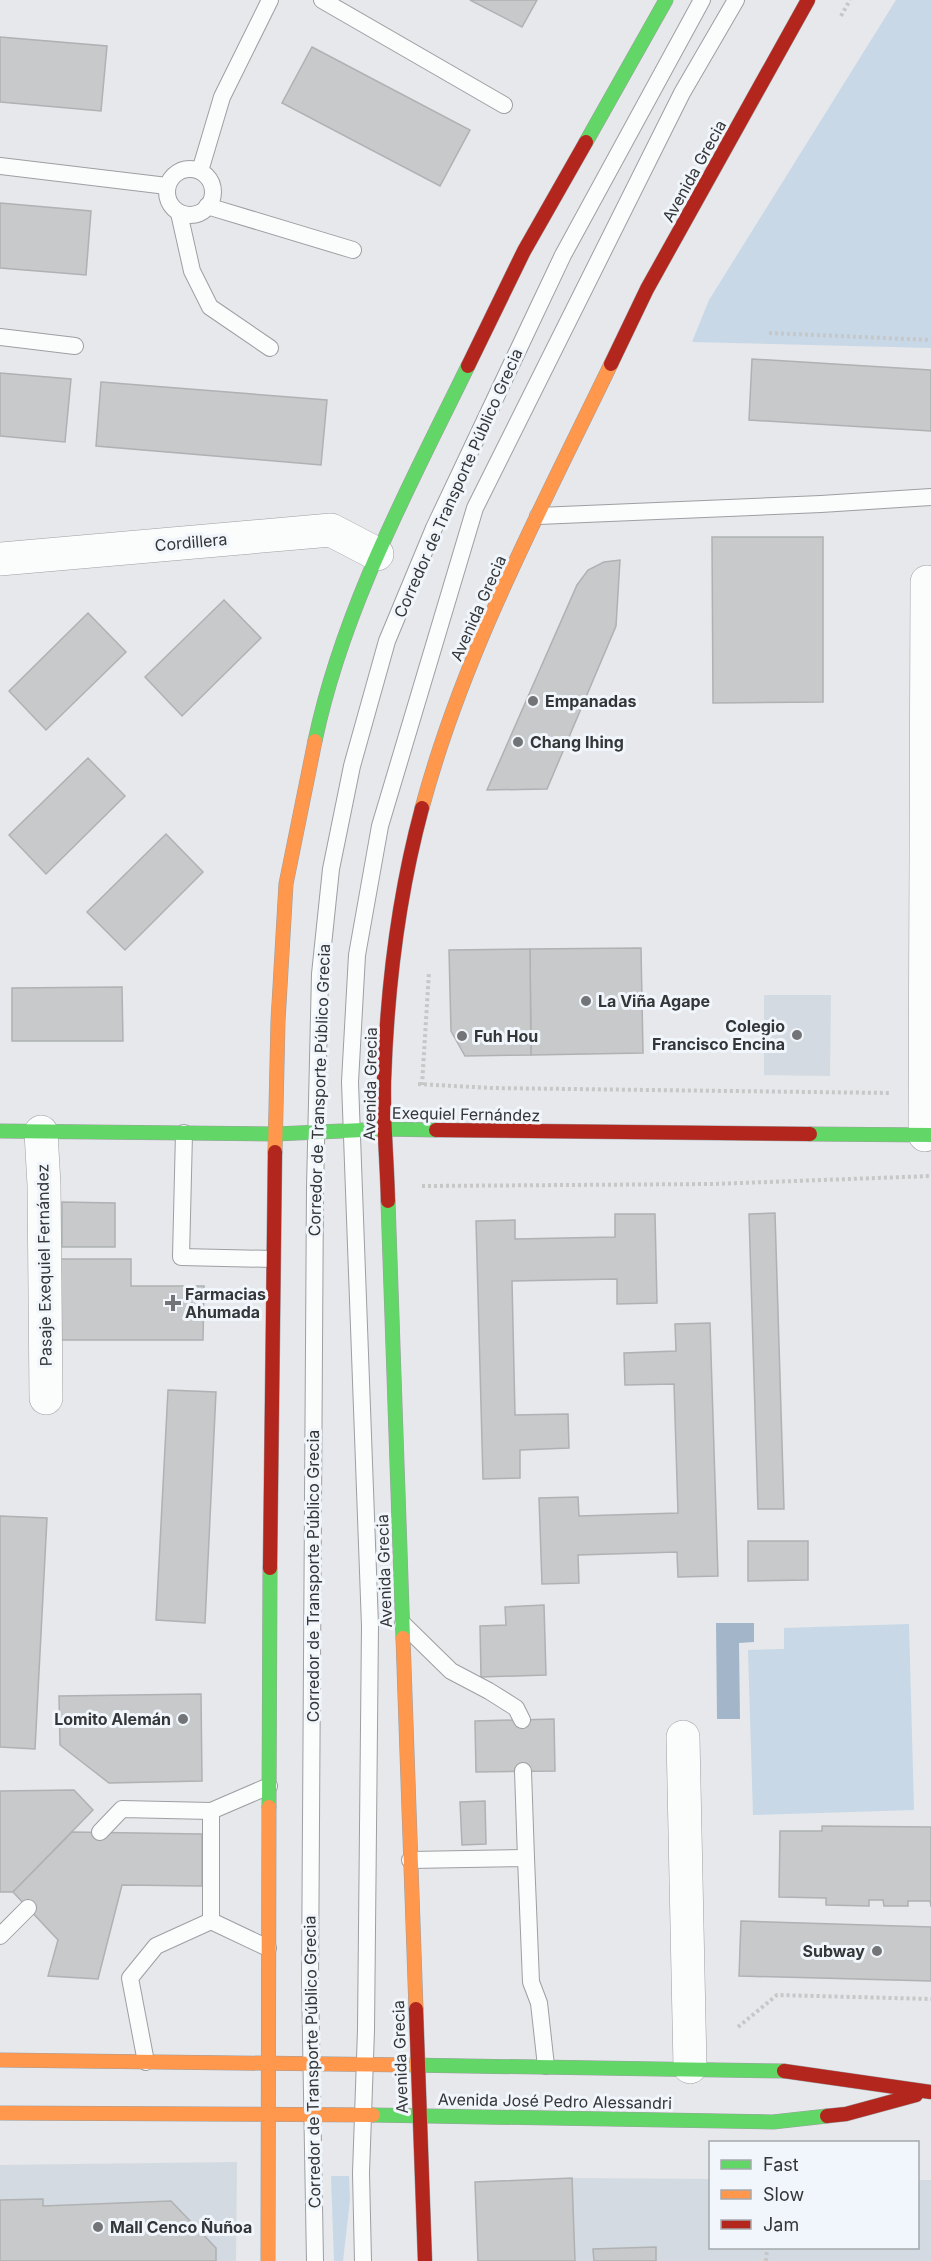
<svg xmlns="http://www.w3.org/2000/svg" width="931" height="2261" viewBox="0 0 931 2261" font-family="Inter,sans-serif">
<rect width="100%" height="100%" fill="#e6e8eb"/>
<g fill="#d3dae1">
<polygon points="764,995 831,995 830,1076 764,1075"/>
<polygon points="237,2162 236,2261 0,2261 0,2165"/>
<polygon points="572,2178 710,2179 710,2248 918,2248 918,2180 931,2180 931,2261 478,2261 475,2182"/>
</g>
<g fill="#c8d8e7">
<polygon points="896,0 931,0 931,348 692,342 709,300"/>
<polygon points="909,1624 914,1810 753,1815 748,1650 784,1649 784,1628"/>
<polygon points="331,2176 349,2176 350,2200 343,2261 334,2261"/>
</g>
<polygon fill="#a3b6c9" points="716,1623 754,1623 754,1642 739,1643 740,1719 717,1719"/>
<g fill="#c7c9cb" stroke="#afb1b3" stroke-width="1.5">
<polygon points="470,0 537,0 522,27"/>
<polygon points="0,37 107,46 101,111 0,102"/>
<polygon points="312,47 470,130 440,186 282,103"/>
<polygon points="0,203 91,211 86,275 0,268"/>
<polygon points="752,359 931,370 931,431 749,420"/>
<polygon points="0,373 71,379 65,442 0,436"/>
<polygon points="101,382 327,400 321,465 96,446"/>
<polygon points="712,537 823,537 823,702 713,703"/>
<polygon points="620,560 616,626 547,789 487,790 577,585 588,570 604,562"/>
<polygon points="224,600 261,638 182,716 145,677"/>
<polygon points="88,613 126,652 46,730 9,691"/>
<polygon points="88,758 125,796 46,874 9,835"/>
<polygon points="166,834 203,872 125,950 87,912"/>
<polygon points="641,948 643,1053 531,1055 530,949"/>
<polygon points="530,949 531,1055 465,1056 451,1031 449,950"/>
<polygon points="122,987 123,1041 12,1041 12,988"/>
<polygon points="62,1202 115,1203 115,1247 62,1247"/>
<polygon points="775,1213 784,1509 758,1509 749,1214"/>
<polygon points="615,1214 655,1214 657,1303 617,1304 617,1279 512,1281 515,1415 568,1414 569,1448 520,1450 520,1478 483,1479 476,1221 515,1220 515,1239 615,1237"/>
<polygon points="60,1259 131,1259 131,1286 204,1286 203,1340 60,1340"/>
<polygon points="710,1323 718,1576 678,1577 677,1552 578,1555 579,1583 542,1584 539,1498 578,1497 579,1516 678,1513 674,1384 625,1385 624,1353 676,1351 675,1324"/>
<polygon points="168,1390 216,1392 205,1623 156,1620"/>
<polygon points="0,1516 47,1518 35,1749 0,1747"/>
<polygon points="748,1541 808,1541 808,1580 748,1581"/>
<polygon points="544,1605 546,1675 481,1677 480,1626 506,1625 505,1607"/>
<polygon points="201,1694 202,1781 109,1783 60,1745 59,1696"/>
<polygon points="554,1719 555,1771 476,1772 475,1721"/>
<polygon points="74,1790 93,1810 13,1892 0,1892 0,1791"/>
<polygon points="485,1801 486,1844 462,1845 460,1802"/>
<polygon points="822,1826 931,1827 931,1907 930,1901 908,1901 908,1906 884,1906 883,1900 869,1900 869,1906 826,1905 826,1898 779,1897 780,1831 822,1831"/>
<polygon points="72,1832 202,1834 202,1886 122,1885 98,1979 48,1976 58,1940 13,1892"/>
<polygon points="741,1921 931,1927 931,1981 739,1976"/>
<polygon points="572,2178 575,2261 478,2261 475,2182"/>
<polygon points="43,2199 43,2206 171,2201 216,2248 216,2261 0,2261 0,2200"/>
<polygon points="656,2247 656,2261 594,2261 593,2249"/>
</g>
<g fill="none" stroke-linecap="round" stroke-linejoin="round">
<defs>
<g id="lane">
<polyline points="322,0 504,105"/>
<polyline points="0,166 167,186"/>
<circle cx="190" cy="192" r="23"/>
<polyline points="200,171 222,97 270,0"/>
<polyline points="207,206 353,250"/>
<polyline points="179,213 192,271 210,307 270,348"/>
<polyline points="0,337 75,346"/>
<polyline points="538,516 821,504 931,497"/>
<polyline points="184,1133 181,1257 272,1259"/>
<polyline points="403,1624 451,1671 489,1691 516,1708 522,1720"/>
<polyline points="523,1771 526,1858"/>
<polyline points="100,1832 122,1809 211,1811 269,1786"/>
<polyline points="410,1860 526,1858 531,1982 539,2003 546,2066"/>
<polyline points="211,1921 211,1811"/>
<polyline points="0,1936 28,1908"/>
<polyline points="146,2062 130,1978 156,1946 211,1921 268,1948"/>
<polyline points="315,2261 310,1981 315,1188 320,974 331,869 352,766 387,641 434,528 563,255 702,0"/>
<polyline points="363,2261 361,2173 366,2030 370,1626 350,1082 357,955 380,826 475,508 682,93 736,0"/>
</g>
<g id="street">
<polyline points="0,559 331,530 377,554"/>
<polyline points="41,1132 44,1185 46,1398"/>
<polyline points="925,1135 927,582"/>
<polyline points="683,1737 690,2067"/>
</g>
<g id="fast">
<polyline points="586,142 666,0"/>
<path d="M315 741C343 608 409 487 468 366"/>
<polyline points="0,1131 276,1134 385,1129 436,1130"/>
<polyline points="810,1134 931,1135"/>
<polyline points="388,1201 403,1638"/>
<polyline points="269,1807 270,1568"/>
<polyline points="408,2065 784,2071"/>
<polyline points="373,2115 773,2122 827,2116"/>
</g>
<g id="slow">
<path d="M422 808C464 652 541 509 611 364"/>
<polyline points="275,1152 278,1021 286,884 315,741"/>
<polyline points="403,1638 416,2009"/>
<polyline points="0,2060 408,2065"/>
<polyline points="0,2113 373,2115"/>
<polyline points="268,2261 269,1807"/>
</g>
<g id="jam">
<polyline points="611,364 647,289 808,0"/>
<polyline points="468,366 524,251 586,142"/>
<polyline points="436,1130 810,1134"/>
<path d="M388 1201C387 1161 383 1121 384 1081 387 990 398 897 422 808"/>
<polyline points="270,1568 275,1152"/>
<polyline points="416,2009 425,2261"/>
<polyline points="784,2071 931,2092"/>
<polyline points="827,2116 846,2114 916,2095"/>
</g>
</defs>
<use href="#lane" stroke="#9d9fa2" stroke-width="18"/>
<use href="#street" stroke="#9d9fa2" stroke-width="34"/>
<use href="#fast" stroke="#9d9fa2" stroke-width="15"/>
<use href="#slow" stroke="#9d9fa2" stroke-width="15"/>
<use href="#jam" stroke="#9d9fa2" stroke-width="15"/>
<g stroke="#c7c7c8" stroke-width="4" stroke-dasharray="3 3" stroke-linecap="butt">
<polyline points="841,16 850,0"/>
<polyline points="769,333 931,340"/>
<polyline points="418,1084 491,1088 890,1093"/>
<polyline points="422,1085 429,972"/>
<polyline points="422,1186 713,1184 931,1176"/>
<polyline points="738,2027 777,1995 931,1999"/>
<polyline points="766,2261 767,2248"/>
</g>
<use href="#lane" stroke="#fbfcfc" stroke-width="16"/>
<use href="#street" stroke="#fbfcfc" stroke-width="33"/>
<use href="#fast" stroke="#63d668" stroke-width="14"/>
<use href="#slow" stroke="#ff974d" stroke-width="14"/>
<use href="#jam" stroke="#b3261e" stroke-width="14"/>
</g>
<g fill="#727477" stroke="#f0f6fb" stroke-width="2">
<circle cx="533" cy="701" r="6"/>
<circle cx="518" cy="742" r="6"/>
<circle cx="586" cy="1001" r="6"/>
<circle cx="797" cy="1035" r="6"/>
<circle cx="462" cy="1036" r="6"/>
<path d="M170 1294h6v6h6v6h-6v6h-6v-6h-6v-6h6z"/>
<circle cx="183" cy="1719" r="6"/>
<circle cx="877" cy="1951" r="6"/>
<circle cx="98" cy="2227" r="6"/>
</g>
<g text-anchor="middle" stroke-width="6" stroke-linejoin="round" paint-order="stroke">
<g font-size="16" fill="#343638" stroke="#f0f6fb">
<text transform="translate(694 171) rotate(-61)" y="6">Avenida Grecia</text>
<text transform="translate(458 483) rotate(-66)" y="6">Corredor de Transporte Público Grecia</text>
<text transform="translate(191 542) rotate(-5)" y="6">Cordillera</text>
<text transform="translate(478 608) rotate(-66)" y="6">Avenida Grecia</text>
<text transform="translate(370 1084) rotate(-89)" y="6">Avenida Grecia</text>
<text transform="translate(319 1090) rotate(-88)" y="6">Corredor de Transporte Público Grecia</text>
<text transform="translate(466 1114) rotate(1)" y="6">Exequiel Fernández</text>
<text transform="translate(44 1265) rotate(-91)" y="6">Pasaje Exequiel Fernández</text>
<text transform="translate(384 1571) rotate(-92)" y="6">Avenida Grecia</text>
<text transform="translate(313 1576) rotate(-90)" y="6">Corredor de Transporte Público Grecia</text>
<text transform="translate(400 2057) rotate(-92)" y="6">Avenida Grecia</text>
<text transform="translate(312 2062) rotate(-91)" y="6">Corredor de Transporte Público Grecia</text>
<text transform="translate(555 2101) rotate(1)" y="6">Avenida José Pedro Alessandri</text>
</g>
<g font-size="16" font-weight="bold" fill="#343638" stroke="#f0f6fb" text-anchor="start">
<text x="545" y="707">Empanadas</text>
<text x="530" y="748">Chang Ihing</text>
<text x="598" y="1007">La Viña Agape</text>
<text x="785" y="1032" text-anchor="end">Colegio<tspan x="785" dy="18">Francisco Encina</tspan></text>
<text x="474" y="1042">Fuh Hou</text>
<text x="185" y="1300">Farmacias<tspan x="185" dy="18">Ahumada</tspan></text>
<text x="171" y="1725" text-anchor="end">Lomito Alemán</text>
<text x="865" y="1957" text-anchor="end">Subway</text>
<text x="110" y="2233">Mall Cenco Ñuñoa</text>
</g>
</g>
<rect x="709" y="2141" width="210" height="108" fill="#f0f6fb" stroke="#a5a9ad" stroke-width="1.5"/>
<rect x="721" y="2160" width="30" height="9" fill="#63d668" stroke="#a5a9ad" stroke-width="1.5"/>
<text x="763" y="2171" font-size="18" fill="#343638">Fast</text>
<rect x="721" y="2190" width="30" height="9" fill="#ff974d" stroke="#a5a9ad" stroke-width="1.5"/>
<text x="763" y="2201" font-size="18" fill="#343638">Slow</text>
<rect x="721" y="2220" width="30" height="9" fill="#b3261e" stroke="#a5a9ad" stroke-width="1.5"/>
<text x="763" y="2231" font-size="18" fill="#343638">Jam</text>
</svg>
